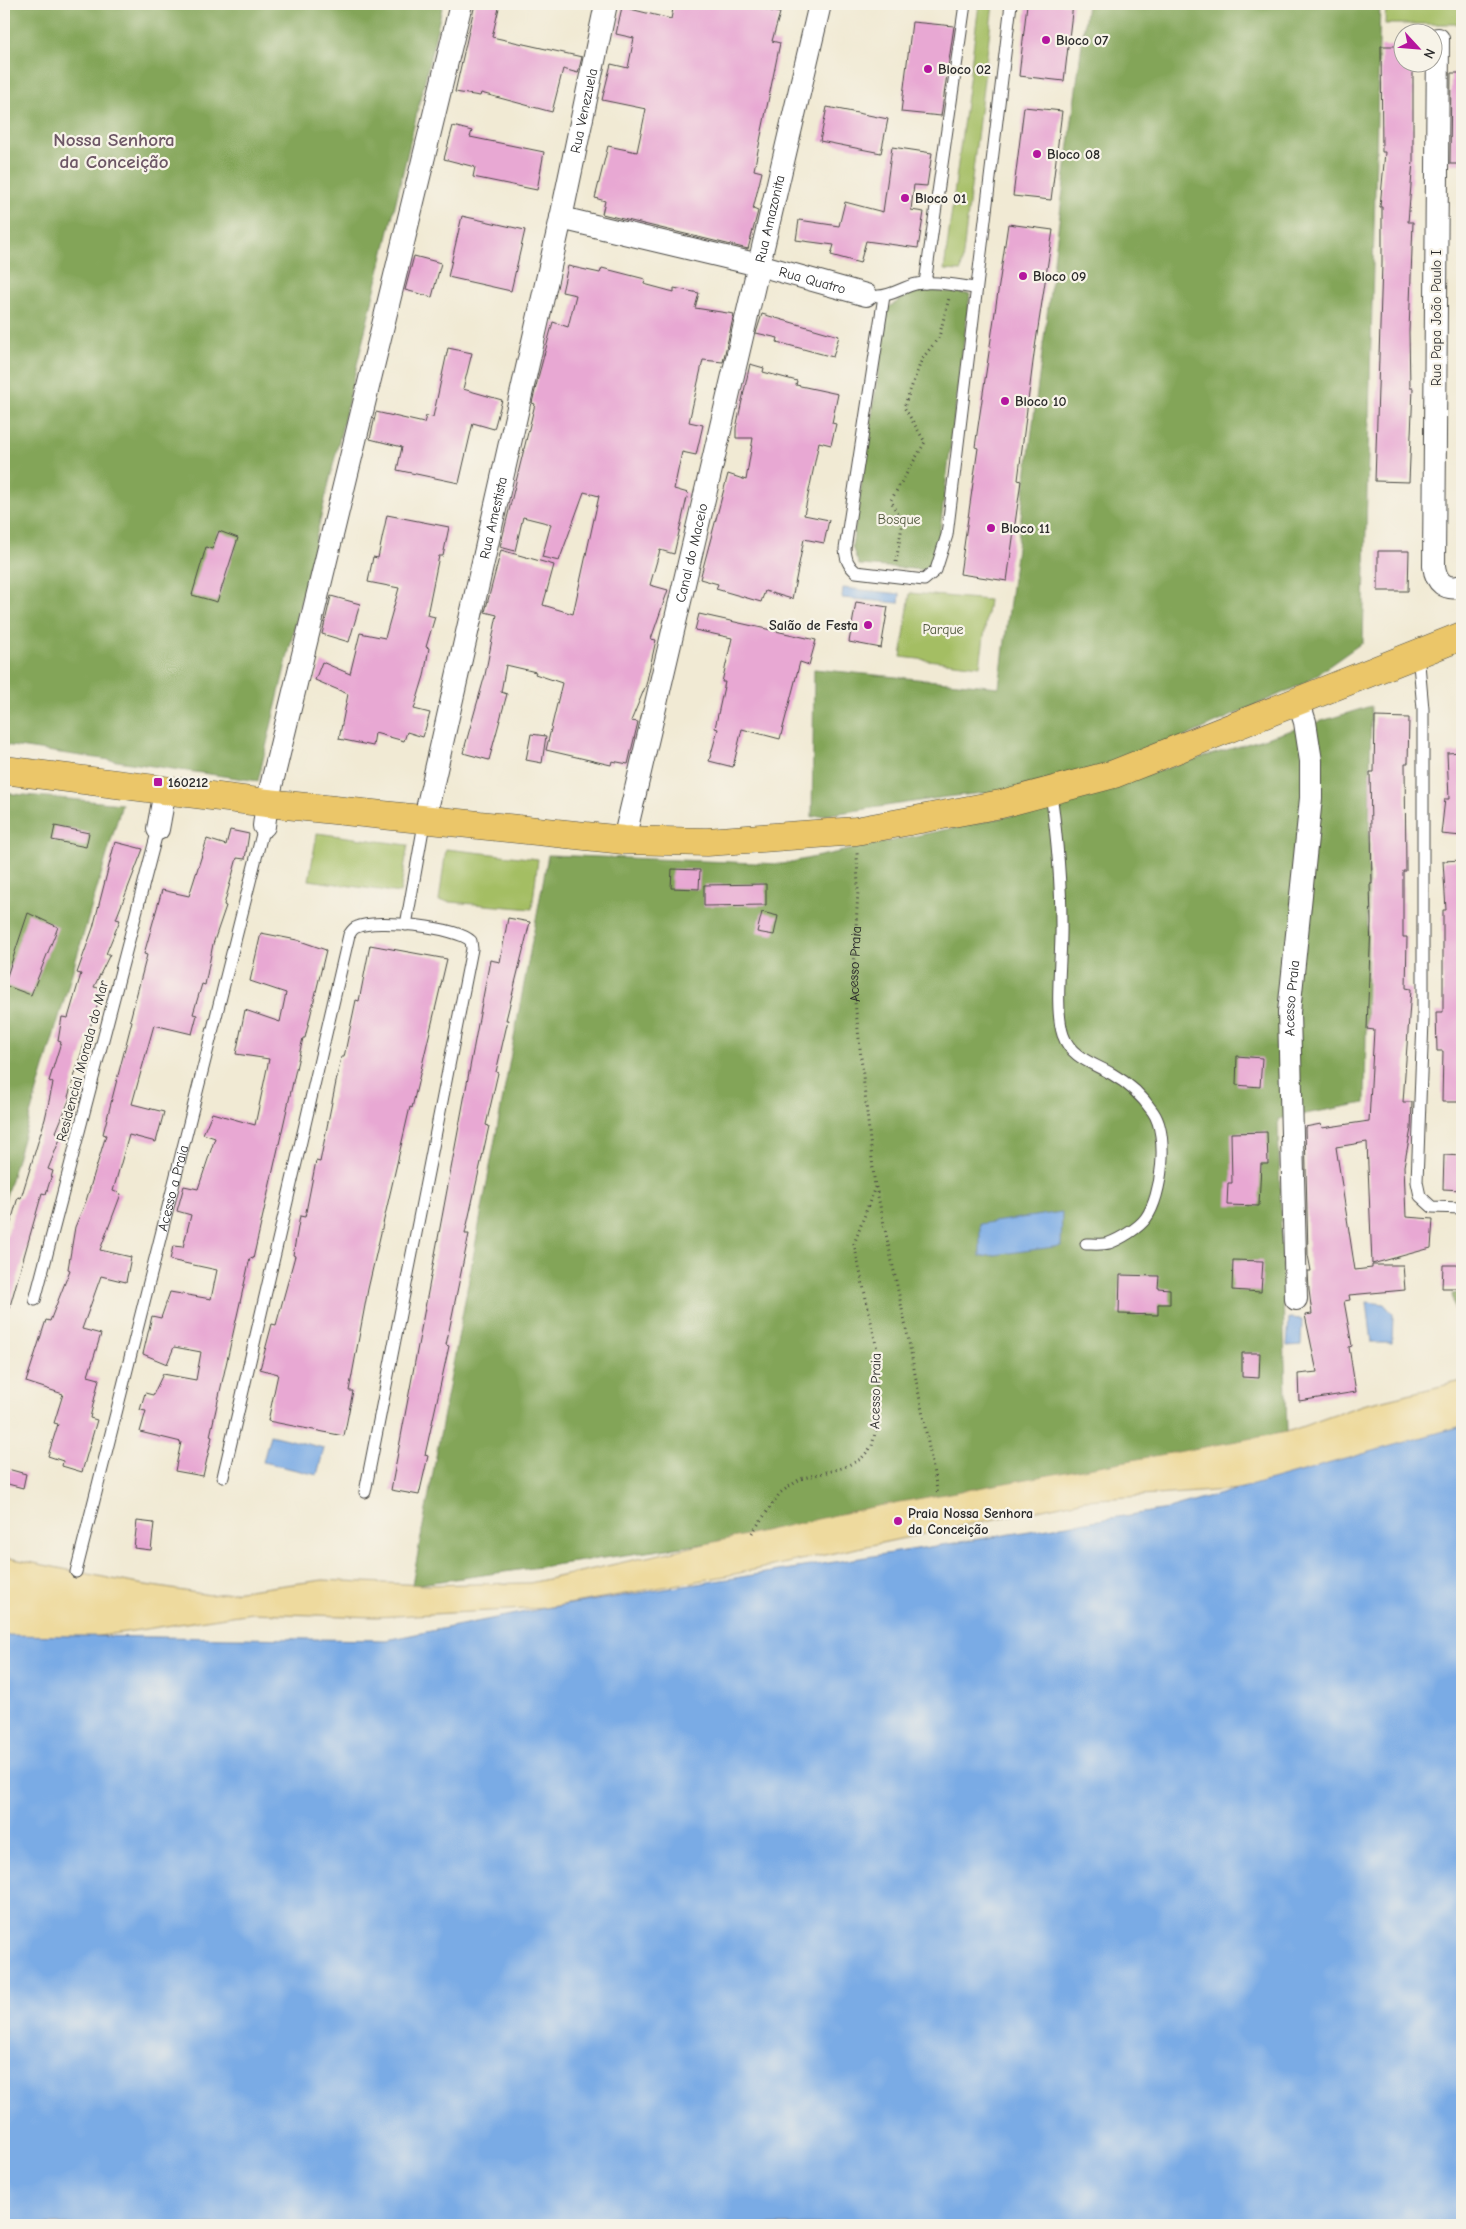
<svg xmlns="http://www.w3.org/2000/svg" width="1466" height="2229" viewBox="0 0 1466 2229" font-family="'Comic Neue',sans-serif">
<rect width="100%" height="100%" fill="#f7f3e8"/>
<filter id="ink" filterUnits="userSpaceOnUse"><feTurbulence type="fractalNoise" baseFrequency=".02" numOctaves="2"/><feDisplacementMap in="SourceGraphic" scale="10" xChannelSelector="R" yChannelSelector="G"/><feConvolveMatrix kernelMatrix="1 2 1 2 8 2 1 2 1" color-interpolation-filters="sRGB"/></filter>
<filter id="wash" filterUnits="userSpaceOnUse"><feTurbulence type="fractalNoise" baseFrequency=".0096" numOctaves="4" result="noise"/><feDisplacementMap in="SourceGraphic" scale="20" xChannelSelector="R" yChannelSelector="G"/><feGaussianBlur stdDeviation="1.12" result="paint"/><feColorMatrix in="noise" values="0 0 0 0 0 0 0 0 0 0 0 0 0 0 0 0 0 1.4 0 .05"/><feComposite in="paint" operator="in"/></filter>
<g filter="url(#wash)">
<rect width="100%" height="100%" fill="#f1ead4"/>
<g fill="#a4be63" stroke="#687447">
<polygon points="979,4 993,4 961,271 944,270"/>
<polygon points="1386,4 1462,4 1462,24 1385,24"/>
<polygon points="910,593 989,600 980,666 901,657"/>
<polygon points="317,833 408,845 400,893 309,880"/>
<polygon points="446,849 538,859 532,909 439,901"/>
</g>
<g fill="#83a559" stroke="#576842">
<polygon points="4,4 443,4 258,781 4,745"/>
<polygon points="1087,4 1380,4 1363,642 1305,683 1082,783 946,797 812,817 814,669 999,687"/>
<polygon points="916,289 970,294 937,553 926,570 859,565 852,547 888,308"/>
<polygon points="1371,706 1365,1103 1278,1119 1287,1432 710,1543 412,1585 548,855 782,864 1010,816"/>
<polygon points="4,793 122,804 4,1203"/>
<polygon points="1462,1292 1462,1358 1452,1294"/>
</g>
<polygon fill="#eeda9e" stroke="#8c8264" points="1462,1381 1462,1434 1282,1486 1085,1500 725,1576 545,1608 376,1617 252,1613 92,1637 4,1637 4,1557 133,1583 210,1595 323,1580 424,1585 530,1583 867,1508 1287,1432 1362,1405"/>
<g fill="#7aabe5" stroke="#526b88">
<polygon points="843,588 900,594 899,603 842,598"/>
<polygon points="1062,1212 1061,1246 980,1257 980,1224"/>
<polygon points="1367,1302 1384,1304 1393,1314 1392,1343 1372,1343"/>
<polygon points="1289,1318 1302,1319 1301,1345 1287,1346"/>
<polygon points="1462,1426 1462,2225 4,2225 4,1635 386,1640 546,1608 1168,1509"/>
<polygon points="270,1435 324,1448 317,1475 263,1462"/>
</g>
<g id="blocks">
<g fill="#e8a8d3">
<polygon points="475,4 500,4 492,37 582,57 578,73 563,69 552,112 481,93 480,96 455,92"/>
<polygon points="674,4 743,4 780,13 772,41 780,43 754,170 762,172 753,209 758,211 748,249 602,214 605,201 595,198 608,146 637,152 646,109 602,100 611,64 628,68 634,38 616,34 622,7 671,19"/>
<polygon points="1027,4 1073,4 1064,81 1019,76"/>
<polygon points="912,22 954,26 941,116 901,112"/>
<polygon points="1381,46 1404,46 1404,62 1413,62 1413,161 1408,222 1413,222 1409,332 1410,388 1413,388 1409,482 1375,481 1382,264 1382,207 1380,207 1385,152 1382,152"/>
<polygon points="1451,73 1462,73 1462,164 1450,164"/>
<polygon points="827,107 888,119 881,153 820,141"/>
<polygon points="1024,107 1062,111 1051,200 1013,196"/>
<polygon points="453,126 472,131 470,137 544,152 537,190 473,177 475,167 444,159"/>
<polygon points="892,147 932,153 927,186 914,185 911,210 924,212 918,248 866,241 860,263 831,255 834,245 796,240 799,220 839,226 845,202 883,212"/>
<polygon points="462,216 525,230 511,291 448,277"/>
<polygon points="1008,224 1053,230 1034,354 1018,480 1021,481 1007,581 960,574 978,448 975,447"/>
<polygon points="414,256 441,263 432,297 405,290"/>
<polygon points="568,266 600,273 602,268 645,279 644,284 674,292 674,288 699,293 695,308 734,314 723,362 703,360 689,422 703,425 696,455 682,452 674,489 688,493 674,554 660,550 650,585 668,590 651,639 656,640 646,685 631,721 638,722 628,764 612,761 611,765 546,750 562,683 535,674 536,672 506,665 501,692 507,694 489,760 463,753 485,675 497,615 485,612 501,550 554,565 543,605 573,614 599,496 584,492 559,561 542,557 551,524 523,517 515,551 500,547 535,404 532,403 539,374 553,322 568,327 576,295 562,292"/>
<polygon points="762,314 839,336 833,357 777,342 778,338 756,333"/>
<polygon points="448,348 472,353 463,389 502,400 494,429 473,423 459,483 397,470 402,447 370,439 376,412 424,423 426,416 433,417"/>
<polygon points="750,364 764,368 763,372 797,381 796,385 838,394 832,423 836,424 831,445 819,442 804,515 829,520 824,543 804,539 792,599 765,591 761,602 716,589 718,584 700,579 728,474 746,480 753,438 736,438 736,428"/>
<polygon points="387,515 449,527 443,556 439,556 427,615 435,617 426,647 429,648 424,676 414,709 430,713 423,737 407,732 404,741 375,733 373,746 339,739 348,694 315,680 322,662 350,674 360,633 385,638 399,588 368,582 373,557 378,558"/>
<polygon points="219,531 238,538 217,602 192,595 206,547 212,549"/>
<polygon points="1378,551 1409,551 1408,591 1378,591"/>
<polygon points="331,596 360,604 349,642 322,634"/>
<polygon points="856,602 888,607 881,648 849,642"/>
<polygon points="699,614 816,640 809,665 800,662 780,739 742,729 733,767 709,761 718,729 715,728 725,682 722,682 732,638 695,630"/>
<polygon points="1375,717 1409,718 1408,763 1405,763 1406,871 1403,871 1403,937 1407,937 1406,988 1411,989 1403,1102 1412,1102 1411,1129 1404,1166 1406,1217 1433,1219 1431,1248 1372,1264 1367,1142 1336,1147 1355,1270 1372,1268 1372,1265 1403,1265 1405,1290 1349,1295 1350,1300 1344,1301 1352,1346 1349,1347 1356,1392 1299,1401 1298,1374 1317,1372 1305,1315 1312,1314 1309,1290 1308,1271 1311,1271 1308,1255 1305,1127 1321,1124 1322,1128 1369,1121 1374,1030 1367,1029 1371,922 1370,884 1372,884 1370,772 1374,772"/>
<polygon points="531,734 546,736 542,763 526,760"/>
<polygon points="1462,752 1462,836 1441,834 1445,799 1449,799 1447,753"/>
<polygon points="55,826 89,833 86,847 52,840"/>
<polygon points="230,830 249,834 245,859 237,858 224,905 226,906 213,944 205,985 202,984 193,1014 197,1015 192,1034 154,1025 132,1104 164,1112 156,1142 129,1135 113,1191 121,1194 100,1250 131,1257 126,1282 101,1276 82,1329 101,1334 88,1376 99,1379 90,1418 97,1420 82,1472 62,1466 63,1461 48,1456 58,1424 54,1423 63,1394 26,1382 46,1320 50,1321 70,1270 68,1269 75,1227 86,1201 106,1135 103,1134 132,1021 130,1020 147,955 144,954 162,890 189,896 207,839 226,845"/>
<polygon points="115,842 143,849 116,919 120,920 106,954 110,954 94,987 103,989 82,1051 68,1097 70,1098 56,1132 62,1134 48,1169 53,1171 46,1194 42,1193 8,1313 4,1312 4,1247 18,1197 21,1198 45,1119 53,1083 49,1081 61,1042 58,1041 62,1017 68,1018 81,974 77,973 93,928"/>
<polygon points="1462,860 1462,1102 1442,1102 1443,1051 1437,1051 1436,1012 1443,1012 1443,910 1446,910 1443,861"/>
<polygon points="672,869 700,870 699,889 671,888"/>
<polygon points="766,884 766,905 704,906 704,885"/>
<polygon points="762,912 778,916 774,935 757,932"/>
<polygon points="28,913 58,927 31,995 4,985"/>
<polygon points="508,918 530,922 506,1020 508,1020 496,1072 498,1073 486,1125 489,1126 465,1234 469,1234 446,1345 449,1346 425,1455 428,1456 419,1495 391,1490 490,960 500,962"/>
<polygon points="261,933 297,940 326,950 305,1038 303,1038 253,1259 250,1258 210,1436 212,1437 203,1476 175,1471 181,1442 140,1432 146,1411 140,1410 145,1393 153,1395 163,1374 196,1380 201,1352 174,1347 167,1364 143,1354 152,1316 161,1318 170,1292 211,1299 217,1270 170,1260 173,1246 183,1247 191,1215 177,1211 184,1186 198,1189 215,1138 203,1134 212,1113 255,1125 269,1059 236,1054 245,1010 280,1022 286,993 250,981"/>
<polygon points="370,945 447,959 412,1108 410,1107 368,1289 349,1391 353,1391 344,1436 268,1421 278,1374 260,1369 272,1324 276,1325 295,1256 293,1255 300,1216 305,1217 316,1161 320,1162 341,1057 344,1057 356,1000 359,1001"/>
<polygon points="1237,1056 1262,1058 1260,1087 1236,1085"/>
<polygon points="1267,1132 1268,1164 1261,1164 1259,1206 1227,1205 1228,1183 1232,1183 1231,1133"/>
<polygon points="1444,1155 1462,1156 1462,1190 1443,1189"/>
<polygon points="1233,1260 1263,1261 1261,1292 1232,1290"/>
<polygon points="1443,1265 1461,1265 1461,1288 1442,1288"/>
<polygon points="1120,1275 1159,1276 1158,1288 1170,1289 1170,1304 1158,1304 1158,1315 1119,1314"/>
<polygon points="1242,1353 1260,1353 1259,1378 1242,1377"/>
<polygon points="4,1468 26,1474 23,1488 4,1483"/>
<polygon points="137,1521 154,1523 151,1550 134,1548"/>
</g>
</g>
</g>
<g filter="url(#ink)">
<use href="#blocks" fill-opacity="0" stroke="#494844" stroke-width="1"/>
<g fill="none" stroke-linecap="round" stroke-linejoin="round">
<defs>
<g id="service">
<polyline points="925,283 965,4"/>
<path d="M878 296C892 296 903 287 916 284 935 280 957 286 976 288"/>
<path d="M884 296 845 549C846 560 848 565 856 572L924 580 936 570 947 535 1011 4"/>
<polyline points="1418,653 1423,709 1423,1020 1417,1182 1420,1196 1432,1207 1462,1208"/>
<path d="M1051 793C1057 837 1061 880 1061 925 1062 955 1054 1008 1063 1035 1071 1058 1093 1063 1112 1074 1128 1083 1143 1097 1153 1112 1169 1135 1162 1196 1146 1218 1139 1228 1120 1239 1109 1243 1102 1245 1093 1244 1086 1244"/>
<polyline points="406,925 425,818"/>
<polyline points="35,1300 158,829"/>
<path d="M223 1477 349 935C351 932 353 928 357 927 376 918 457 927 471 941L472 949 365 1492"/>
<path id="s2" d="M76 1572 264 826"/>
</g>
<g id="minor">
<path d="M1438 39 1434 566C1436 582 1445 591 1462 586"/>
<path id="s3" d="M561 218 759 265 866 295"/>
<path id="s4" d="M425 818 561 218 606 4"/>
<polyline points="264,826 267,803 461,4"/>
<polyline points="158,829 165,791"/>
<path id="s5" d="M624 840 820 4"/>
<path id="s6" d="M1296 1299 1289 1012 1311 798V761L1305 722 1298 700"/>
</g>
<polyline id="primary" points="4,770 267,803 624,840 707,842 856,831 1001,804 1114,774 1462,636"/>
</defs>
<use href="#service" stroke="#494844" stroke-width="13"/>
<use href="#minor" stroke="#494844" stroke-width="24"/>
<use href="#primary" stroke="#494844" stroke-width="29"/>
<g stroke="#494844" stroke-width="3" stroke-dasharray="1 4" stroke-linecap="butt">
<polyline points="896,562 902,526 891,500 925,442 904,407 922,359 939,337 949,298"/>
<polyline points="876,1187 908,1337 938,1495"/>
<path id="s1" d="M752 1533 780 1493 800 1479 842 1468 861 1459 872 1446 877 1425 875 1398 879 1358 854 1244 875 1187 853 983 858 890 857 852"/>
</g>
<use href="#service" stroke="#fff" stroke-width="11"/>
<use href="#minor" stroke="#fff" stroke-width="22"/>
<use href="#primary" stroke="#ebc669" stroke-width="28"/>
</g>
</g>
<g fill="#b5179e" stroke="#f7f3e8" stroke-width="2">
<circle cx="1046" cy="40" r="5"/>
<circle cx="928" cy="69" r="5"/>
<circle cx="1037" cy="154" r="5"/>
<circle cx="905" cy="198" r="5"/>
<circle cx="1023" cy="276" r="5"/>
<circle cx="1005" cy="401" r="5"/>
<circle cx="991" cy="528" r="5"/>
<circle cx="868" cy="625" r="5"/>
<rect x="153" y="777" width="10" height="10" rx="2.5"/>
<circle cx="898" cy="1521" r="5"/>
</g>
<g text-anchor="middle" stroke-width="4.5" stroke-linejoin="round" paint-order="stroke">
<g font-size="14" font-weight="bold" fill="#2b2b2b" stroke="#f7f3e8" text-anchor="start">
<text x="1056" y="45">Bloco 07</text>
<text x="938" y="74">Bloco 02</text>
<text x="1047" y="159">Bloco 08</text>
<text x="915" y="203">Bloco 01</text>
<text x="1033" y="281">Bloco 09</text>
<text x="1015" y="406">Bloco 10</text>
<text x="1001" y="533">Bloco 11</text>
<text x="858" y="630" text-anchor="end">Salão de Festa</text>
<text x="168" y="787">160212</text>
<text x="908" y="1518">Praia Nossa Senhora<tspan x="908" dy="16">da Conceição</tspan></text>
</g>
<g font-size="14" fill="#2b2b2b" stroke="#f7f3e8">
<text dy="5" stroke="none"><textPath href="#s4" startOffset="725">Rua Venezuela</textPath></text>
<text dy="5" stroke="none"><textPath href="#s5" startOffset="638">Rua Amazonita</textPath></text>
<text dy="5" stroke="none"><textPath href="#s3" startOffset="259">Rua Quatro</textPath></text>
<text transform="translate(1436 318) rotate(-90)" y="5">Rua Papa João Paulo I</text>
<text dy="5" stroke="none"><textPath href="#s4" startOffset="308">Rua Amestista</textPath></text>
<text dy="5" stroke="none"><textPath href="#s5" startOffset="295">Canal do Maceio</textPath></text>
<text dy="5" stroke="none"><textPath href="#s1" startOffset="645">Acesso Praia</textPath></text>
<text dy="5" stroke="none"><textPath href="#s6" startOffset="301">Acesso Praia</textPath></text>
<text transform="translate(82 1061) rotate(-75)" y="5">Residencial Morada do Mar</text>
<text dy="5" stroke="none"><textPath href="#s2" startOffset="396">Acesso a Praia</textPath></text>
<text transform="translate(875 1391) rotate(-89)" y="5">Acesso Praia</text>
</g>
<g font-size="14" fill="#4f573c" stroke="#f7f3e8">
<text x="899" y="524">Bosque</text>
<text x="943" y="634">Parque</text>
</g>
<g font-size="19" font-weight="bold" fill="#6d5766" stroke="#f7f3e8">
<text x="114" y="146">Nossa Senhora<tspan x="114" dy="22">da Conceição</tspan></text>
</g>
</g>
<rect width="1466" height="2229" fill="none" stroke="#f7f3e8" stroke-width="20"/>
<g transform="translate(1418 48) rotate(116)"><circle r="24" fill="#f7f3e8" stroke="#a5a39c"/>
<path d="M0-4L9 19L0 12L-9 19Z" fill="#b5179e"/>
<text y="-8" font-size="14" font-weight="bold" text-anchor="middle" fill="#2b2b2b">N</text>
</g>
</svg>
